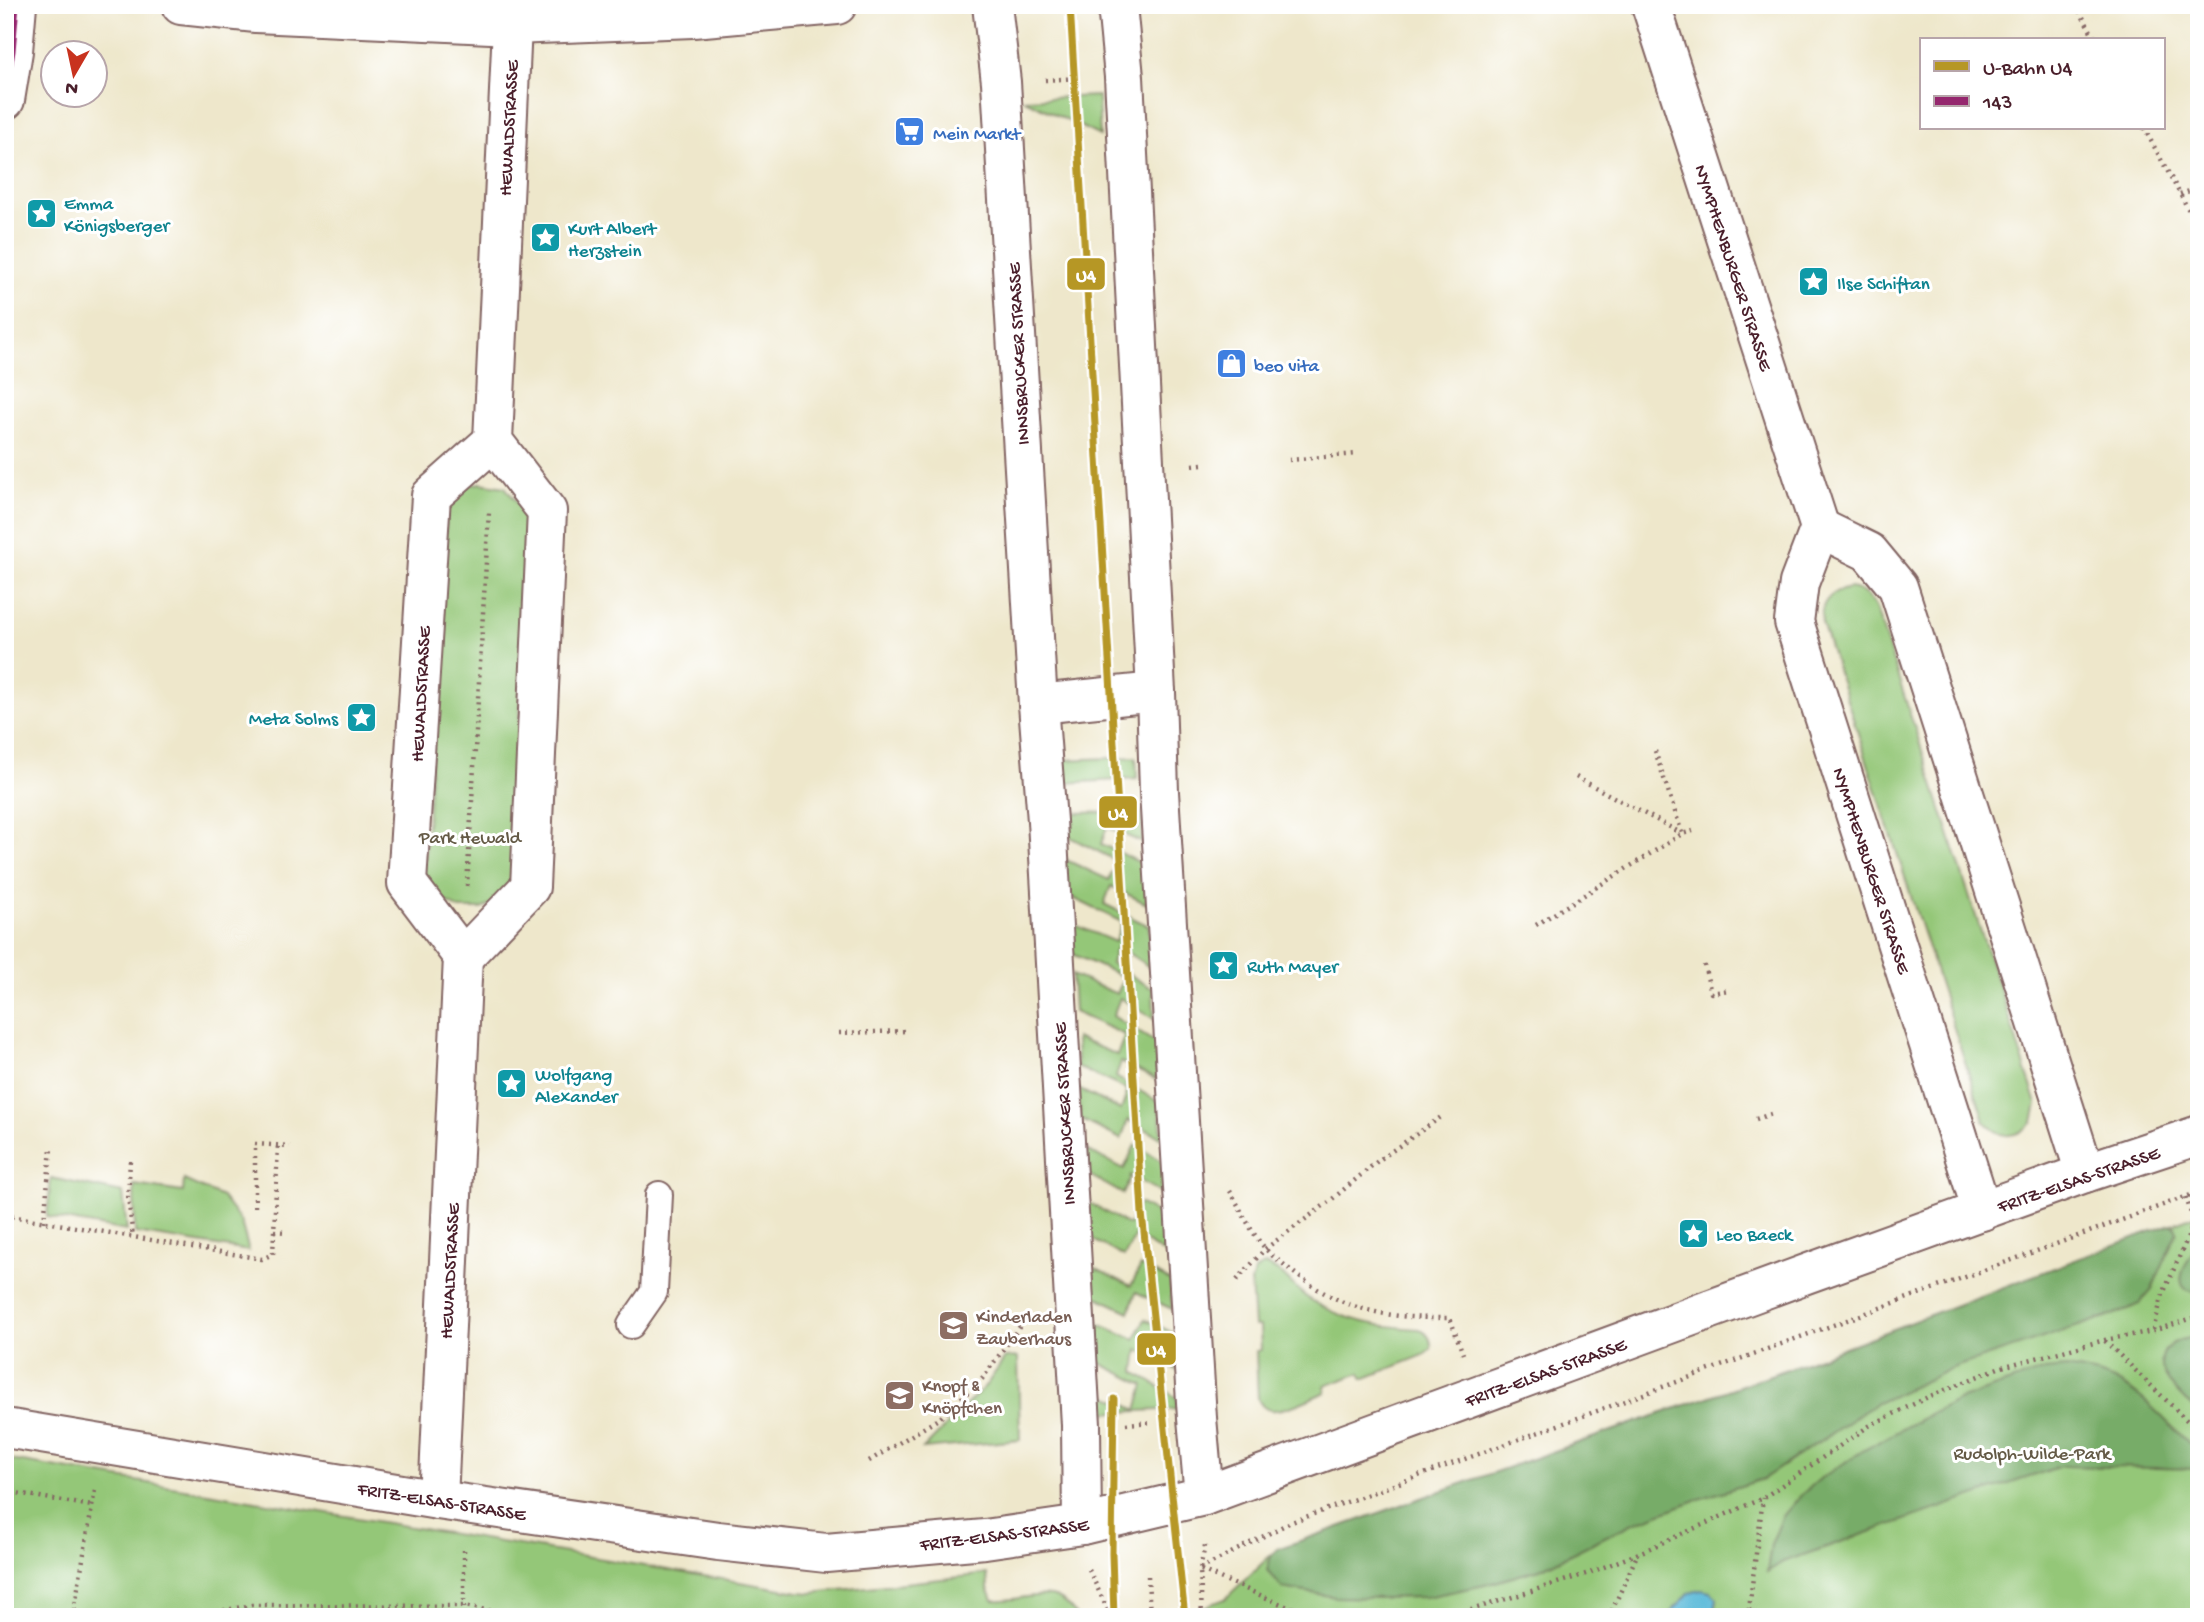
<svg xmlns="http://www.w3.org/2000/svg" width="2204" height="1622" viewBox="0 0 2204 1622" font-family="'Gochi Hand',sans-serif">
<rect width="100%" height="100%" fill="#fff"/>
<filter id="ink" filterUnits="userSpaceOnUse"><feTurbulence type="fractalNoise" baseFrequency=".0143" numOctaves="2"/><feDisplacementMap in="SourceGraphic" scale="14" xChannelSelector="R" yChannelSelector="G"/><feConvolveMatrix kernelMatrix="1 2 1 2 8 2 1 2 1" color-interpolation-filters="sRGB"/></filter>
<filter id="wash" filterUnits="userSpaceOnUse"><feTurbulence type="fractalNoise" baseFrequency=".00686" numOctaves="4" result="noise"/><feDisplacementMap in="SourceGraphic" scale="28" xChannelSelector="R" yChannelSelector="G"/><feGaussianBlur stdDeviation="1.57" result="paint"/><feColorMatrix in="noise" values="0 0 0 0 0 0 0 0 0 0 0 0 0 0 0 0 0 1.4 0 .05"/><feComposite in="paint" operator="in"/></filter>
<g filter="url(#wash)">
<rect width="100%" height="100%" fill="#eee7cb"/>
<g fill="#94c778" stroke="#6f7352" stroke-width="2">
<polygon points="1098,96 1100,136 1023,99"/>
<polygon points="480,483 505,487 529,518 512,880 491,905 481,909 459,909 438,897 424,873 447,505 469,485"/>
<path d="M1850 588C1863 590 1870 597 1876 609L2037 1104 2033 1122C2015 1140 2000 1140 1984 1120L1822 623C1819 602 1830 592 1850 588Z"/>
<polygon points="1136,757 1137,779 1063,783 1062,760"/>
<polygon points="1141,812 1143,843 1107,827 1101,844 1145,865 1147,904 1111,886 1104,904 1149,926 1151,968 1117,946 1111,963 1153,989 1154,1019 1120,998 1113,1016 1156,1043 1157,1080 1121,1062 1116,1077 1159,1102 1162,1138 1128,1120 1121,1139 1080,1119 1078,1089 1121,1110 1128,1090 1077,1067 1076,1038 1117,1055 1125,1035 1074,1012 1072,975 1117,994 1124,977 1070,953 1068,922 1115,942 1122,922 1067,895 1064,859 1109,880 1117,861 1064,834 1063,813"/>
<polygon points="1135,1145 1163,1162 1165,1195 1131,1176 1123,1194 1084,1172 1082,1148 1124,1169"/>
<polygon points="51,1178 123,1193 127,1231 47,1217"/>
<polygon points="184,1180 222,1197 241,1222 249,1251 135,1233 134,1185 183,1192"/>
<polygon points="1086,1201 1129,1225 1139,1203 1167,1219 1169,1256 1135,1236 1124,1257 1088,1237"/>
<polygon points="2199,1214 2199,1617 1714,1617 1717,1598 1689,1593 1667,1617 1177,1617 1225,1599 1277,1549 1782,1371"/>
<path d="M1264 1265C1282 1268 1293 1288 1308 1298 1345 1322 1376 1326 1419 1329 1428 1333 1432 1339 1431 1349L1424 1355 1363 1379 1360 1373 1325 1386 1326 1392C1313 1397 1284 1412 1271 1410 1264 1409 1261 1405 1258 1399L1256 1351 1261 1350 1260 1326H1254L1251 1282 1255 1271Z"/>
<polygon points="1090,1266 1131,1286 1141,1266 1170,1281 1172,1309 1136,1292 1129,1312 1091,1294"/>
<polygon points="1145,1319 1173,1333 1176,1370 1138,1349 1135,1372 1177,1398 1177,1409 1100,1413 1097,1391 1137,1410 1144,1385 1096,1361 1093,1322 1135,1339"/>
<polygon points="1018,1357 1020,1440 923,1449 987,1384 1005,1358"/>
<path d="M5 1459 799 1592 812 1593 987 1574 988 1588 993 1600C1027 1603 1054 1579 1077 1617H5Z"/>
</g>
<g fill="#77ac68" stroke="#60664a" stroke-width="2">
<polygon points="2170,1224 2175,1226 2177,1232 2152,1289 2139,1304 2124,1311 1955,1367 1875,1404 1763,1479 1696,1500 1631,1524 1540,1569 1485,1585 1426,1597 1378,1598 1335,1597 1282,1588 1267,1570 1271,1556 1277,1549 1782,1371"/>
<path d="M2199 1242V1292C2164 1291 2190 1257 2199 1242Z"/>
<path d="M2199 1335V1413C2184 1400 2148 1370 2167 1348 2174 1340 2189 1338 2199 1335Z"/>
<path d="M2066 1368C2078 1370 2092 1372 2104 1376 2142 1389 2169 1427 2199 1452V1469L2061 1466 1783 1562 1767 1572 1771 1544 1783 1516 1801 1495 1821 1478 1864 1450 1911 1424 1959 1400 2045 1370Z"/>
</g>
<polygon fill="#5abad9" stroke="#526c82" stroke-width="2" points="1701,1590 1710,1592 1717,1598 1714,1617 1667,1617 1689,1593"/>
</g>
<g filter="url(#ink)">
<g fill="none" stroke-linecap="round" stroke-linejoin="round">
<defs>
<polyline id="lane" points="631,1325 654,1292 659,1195"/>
<g id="street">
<polyline points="181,5 256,13 512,25 693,18 837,5"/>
<polyline points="992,5 1001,82 1038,704 1047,821 1081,1425 1082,1525"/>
<polyline points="1117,5 1124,77 1156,692 1159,792 1197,1418 1204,1496"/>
<polyline points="1651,5 1820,528 1799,583 1794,622 1982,1211"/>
<polyline points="1820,528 1869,552 1898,587 2085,1173"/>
<polyline points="1038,704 1156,692"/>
<polyline points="463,957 530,887 547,511 493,441 512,25"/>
<polyline points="5,1428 438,1500 718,1541 826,1553 985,1539 1082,1525 1204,1496 1806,1274 2085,1173 2199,1135"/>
<polyline points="438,1500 463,957 407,883 431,496 493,441"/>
</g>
<polyline id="secondary" points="5,100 13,51 17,5"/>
</defs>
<use href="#lane" stroke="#836563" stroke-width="30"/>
<use href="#street" stroke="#836563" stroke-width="42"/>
<use href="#secondary" stroke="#836563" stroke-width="42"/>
<g stroke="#836563" stroke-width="4.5" stroke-dasharray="2 5" stroke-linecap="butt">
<polyline points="2076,5 2096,40"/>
<polyline points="1045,80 1079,78"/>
<polyline points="2144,128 2199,229"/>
<polyline points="2180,194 2199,188"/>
<polyline points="1289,460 1357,454"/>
<polyline points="1193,465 1203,464"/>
<polyline points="1655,751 1682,833"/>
<polyline points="1576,777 1681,833"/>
<polyline points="467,886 489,511"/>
<polyline points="1536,925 1682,834 1693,831"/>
<polyline points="1704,965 1711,993 1729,990"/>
<polyline points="839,1033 908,1031"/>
<polyline points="1756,1119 1771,1114"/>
<polyline points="130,1161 128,1197 133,1237"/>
<path d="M1230 1191C1241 1209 1250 1231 1264 1247 1270 1255 1280 1261 1288 1268 1339 1310 1386 1319 1450 1318L1463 1354"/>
<polyline points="255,1207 255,1144 290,1146"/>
<polyline points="5,1215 262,1259 273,1254 278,1145"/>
<polyline points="44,1222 51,1149"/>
<polyline points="274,1231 285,1232"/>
<polyline points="1237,1280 1265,1249 1330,1201 1379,1160 1441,1117"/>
<polyline points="2153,1330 2163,1294 2194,1223 2186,1197"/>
<polyline points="2105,1341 2199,1432"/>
<polyline points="1126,1424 1152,1422"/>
<polyline points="869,1461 940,1418 982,1379 1023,1322"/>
<polyline points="5,1491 92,1506"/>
<polyline points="464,1550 464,1617"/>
<polyline points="1200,1569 1289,1523 2199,1192"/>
<polyline points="1089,1570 1111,1617"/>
<polyline points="1201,1570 1288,1607 1352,1617"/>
<polyline points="1148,1576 1150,1617"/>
<polyline points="73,1617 95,1490"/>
<polyline points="189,1617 252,1605 464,1606 528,1617"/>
<polyline points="1202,1617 1200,1569 1206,1541"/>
<polyline points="1422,1617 1471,1610 1589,1573 1639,1553 1763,1498 1869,1426 1928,1397 1998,1368 2105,1340 2153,1331 2199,1316"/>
<polyline points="1609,1617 1638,1553"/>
<polyline points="1748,1617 1763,1498"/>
</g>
<use href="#lane" stroke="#fff" stroke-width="26"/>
<use href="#street" stroke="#fff" stroke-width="38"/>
<use href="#secondary" stroke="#fff" stroke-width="38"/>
<defs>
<polyline id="bus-1" points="5,98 13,51 17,5"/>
</defs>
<use href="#bus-1" stroke="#fff" stroke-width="10"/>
<use href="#bus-1" stroke="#95276e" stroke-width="5"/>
<defs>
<g id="metro-1">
<polyline points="1070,5 1142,1213 1185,1617"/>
<polyline points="1114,1617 1112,1554 1114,1399"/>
</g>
</defs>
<use href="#metro-1" stroke="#fff" stroke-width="12"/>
<use href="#metro-1" stroke="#b69725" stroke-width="7"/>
</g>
</g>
<defs>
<symbol id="supermarket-square" viewBox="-11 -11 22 22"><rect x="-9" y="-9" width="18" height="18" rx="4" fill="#3f7fe0" stroke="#fff"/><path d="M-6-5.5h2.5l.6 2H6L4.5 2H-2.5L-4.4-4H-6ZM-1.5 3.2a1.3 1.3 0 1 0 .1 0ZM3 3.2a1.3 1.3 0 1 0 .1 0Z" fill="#fff"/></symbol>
<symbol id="sight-square" viewBox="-11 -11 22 22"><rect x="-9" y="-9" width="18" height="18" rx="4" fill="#0f9aa8" stroke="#fff"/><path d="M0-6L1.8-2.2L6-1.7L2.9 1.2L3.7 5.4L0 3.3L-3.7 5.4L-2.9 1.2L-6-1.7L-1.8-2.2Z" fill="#fff"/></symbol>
<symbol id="shop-square" viewBox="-11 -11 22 22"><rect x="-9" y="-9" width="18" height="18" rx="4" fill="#3f7fe0" stroke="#fff"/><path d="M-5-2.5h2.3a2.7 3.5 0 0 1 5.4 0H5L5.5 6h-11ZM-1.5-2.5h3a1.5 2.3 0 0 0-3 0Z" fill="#fff"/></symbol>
<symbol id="school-square" viewBox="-11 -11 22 22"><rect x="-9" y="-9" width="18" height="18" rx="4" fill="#8d6e63" stroke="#fff"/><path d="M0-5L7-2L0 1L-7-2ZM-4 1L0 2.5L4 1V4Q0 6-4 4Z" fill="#fff"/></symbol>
</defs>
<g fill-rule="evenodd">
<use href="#supermarket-square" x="892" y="114" width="35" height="35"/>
<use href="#sight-square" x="24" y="196" width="35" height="35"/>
<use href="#sight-square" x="528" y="220" width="35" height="35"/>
<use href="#sight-square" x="1796" y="264" width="35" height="35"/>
<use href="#shop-square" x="1214" y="346" width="35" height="35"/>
<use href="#sight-square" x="344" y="700" width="35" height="35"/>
<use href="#sight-square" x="1206" y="948" width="35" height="35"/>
<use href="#sight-square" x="494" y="1066" width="35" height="35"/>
<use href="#sight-square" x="1676" y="1216" width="35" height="35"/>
<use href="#school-square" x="936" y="1308" width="35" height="35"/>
<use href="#school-square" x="882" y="1378" width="35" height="35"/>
</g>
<g text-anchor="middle" stroke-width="6" stroke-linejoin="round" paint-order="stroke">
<g font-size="19" fill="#4a1f2b" stroke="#fff">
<text transform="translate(507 128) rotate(-87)" y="7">HEWALDSTRASSE</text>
<text transform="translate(1735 267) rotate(72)" y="7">NYMPHENBURGER STRASSE</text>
<text transform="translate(1017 354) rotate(-93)" y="7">INNSBRUCKER STRASSE</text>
<text transform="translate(419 694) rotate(-87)" y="7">HEWALDSTRASSE</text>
<text transform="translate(1873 870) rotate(72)" y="7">NYMPHENBURGER STRASSE</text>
<text transform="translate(1063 1114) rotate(-93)" y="7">INNSBRUCKER STRASSE</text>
<text transform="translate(2078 1178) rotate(-19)" y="7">FRITZ-ELSAS-STRASSE</text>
<text transform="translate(448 1271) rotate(-87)" y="7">HEWALDSTRASSE</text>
<text transform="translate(1545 1371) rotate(-20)" y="7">FRITZ-ELSAS-STRASSE</text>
<text transform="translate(442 1500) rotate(9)" y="7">FRITZ-ELSAS-STRASSE</text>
<text transform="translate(1004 1533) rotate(-7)" y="7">FRITZ-ELSAS-STRASSE</text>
</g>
<g font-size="19" fill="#366cbe" stroke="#fff" text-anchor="start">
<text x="933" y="139">Mein Markt</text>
<text x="1254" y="371">beo vita</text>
</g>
<g font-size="19" fill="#0d838f" stroke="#fff" text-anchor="start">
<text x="64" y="209">Emma<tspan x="64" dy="22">Königsberger</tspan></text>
<text x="568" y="234">Kurt Albert<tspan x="568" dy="22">Herzstein</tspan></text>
<text x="1837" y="289">Ilse Schiftan</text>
<text x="338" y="724" text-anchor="end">Meta Solms</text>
<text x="1247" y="972">Ruth Mayer</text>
<text x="535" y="1080">Wolfgang<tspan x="535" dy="22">Alexander</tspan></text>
<text x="1716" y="1240">Leo Baeck</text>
</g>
<g font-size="19" fill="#645a46" stroke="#fff">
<text x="470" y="843">Park Hewald</text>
<text x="2032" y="1459">Rudolph-Wilde-Park</text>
</g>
<g font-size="19" fill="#785e54" stroke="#fff" text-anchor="start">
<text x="976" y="1322">Kinderladen<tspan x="976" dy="22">Zauberhaus</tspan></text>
<text x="922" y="1391">Knopf &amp;<tspan x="922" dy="22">Knöpfchen</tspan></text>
</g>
</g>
<g stroke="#fff" stroke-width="2.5">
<rect x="1066" y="257" width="40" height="34" rx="7" fill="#b69725"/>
<rect x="1098" y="795" width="40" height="34" rx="7" fill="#b69725"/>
<rect x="1136" y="1332" width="41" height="34" rx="7" fill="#b69725"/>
</g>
<g font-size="19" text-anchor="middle" font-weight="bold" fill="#fff">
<text x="1086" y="281">U4</text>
<text x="1118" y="819">U4</text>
<text x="1156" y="1356">U4</text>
</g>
<rect width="2204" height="1622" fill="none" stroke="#fff" stroke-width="28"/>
<rect x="1920" y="38" width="245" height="91" fill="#ffffff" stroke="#b7a5aa" stroke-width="2"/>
<rect x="1934" y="61" width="35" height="10" fill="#b69725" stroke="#b7a5aa" stroke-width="2"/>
<text x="1983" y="74" font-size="21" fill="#4a1f2b">U-Bahn U4</text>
<rect x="1934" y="96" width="35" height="10" fill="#95276e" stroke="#b7a5aa" stroke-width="2"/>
<text x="1983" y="108" font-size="21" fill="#4a1f2b">143</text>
<g transform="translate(74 74) rotate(189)"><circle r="33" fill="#ffffff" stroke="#b7a5aa" stroke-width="2"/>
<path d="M0-5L12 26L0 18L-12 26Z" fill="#c8321e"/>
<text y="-10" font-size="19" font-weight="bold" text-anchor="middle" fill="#4a1f2b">N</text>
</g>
</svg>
